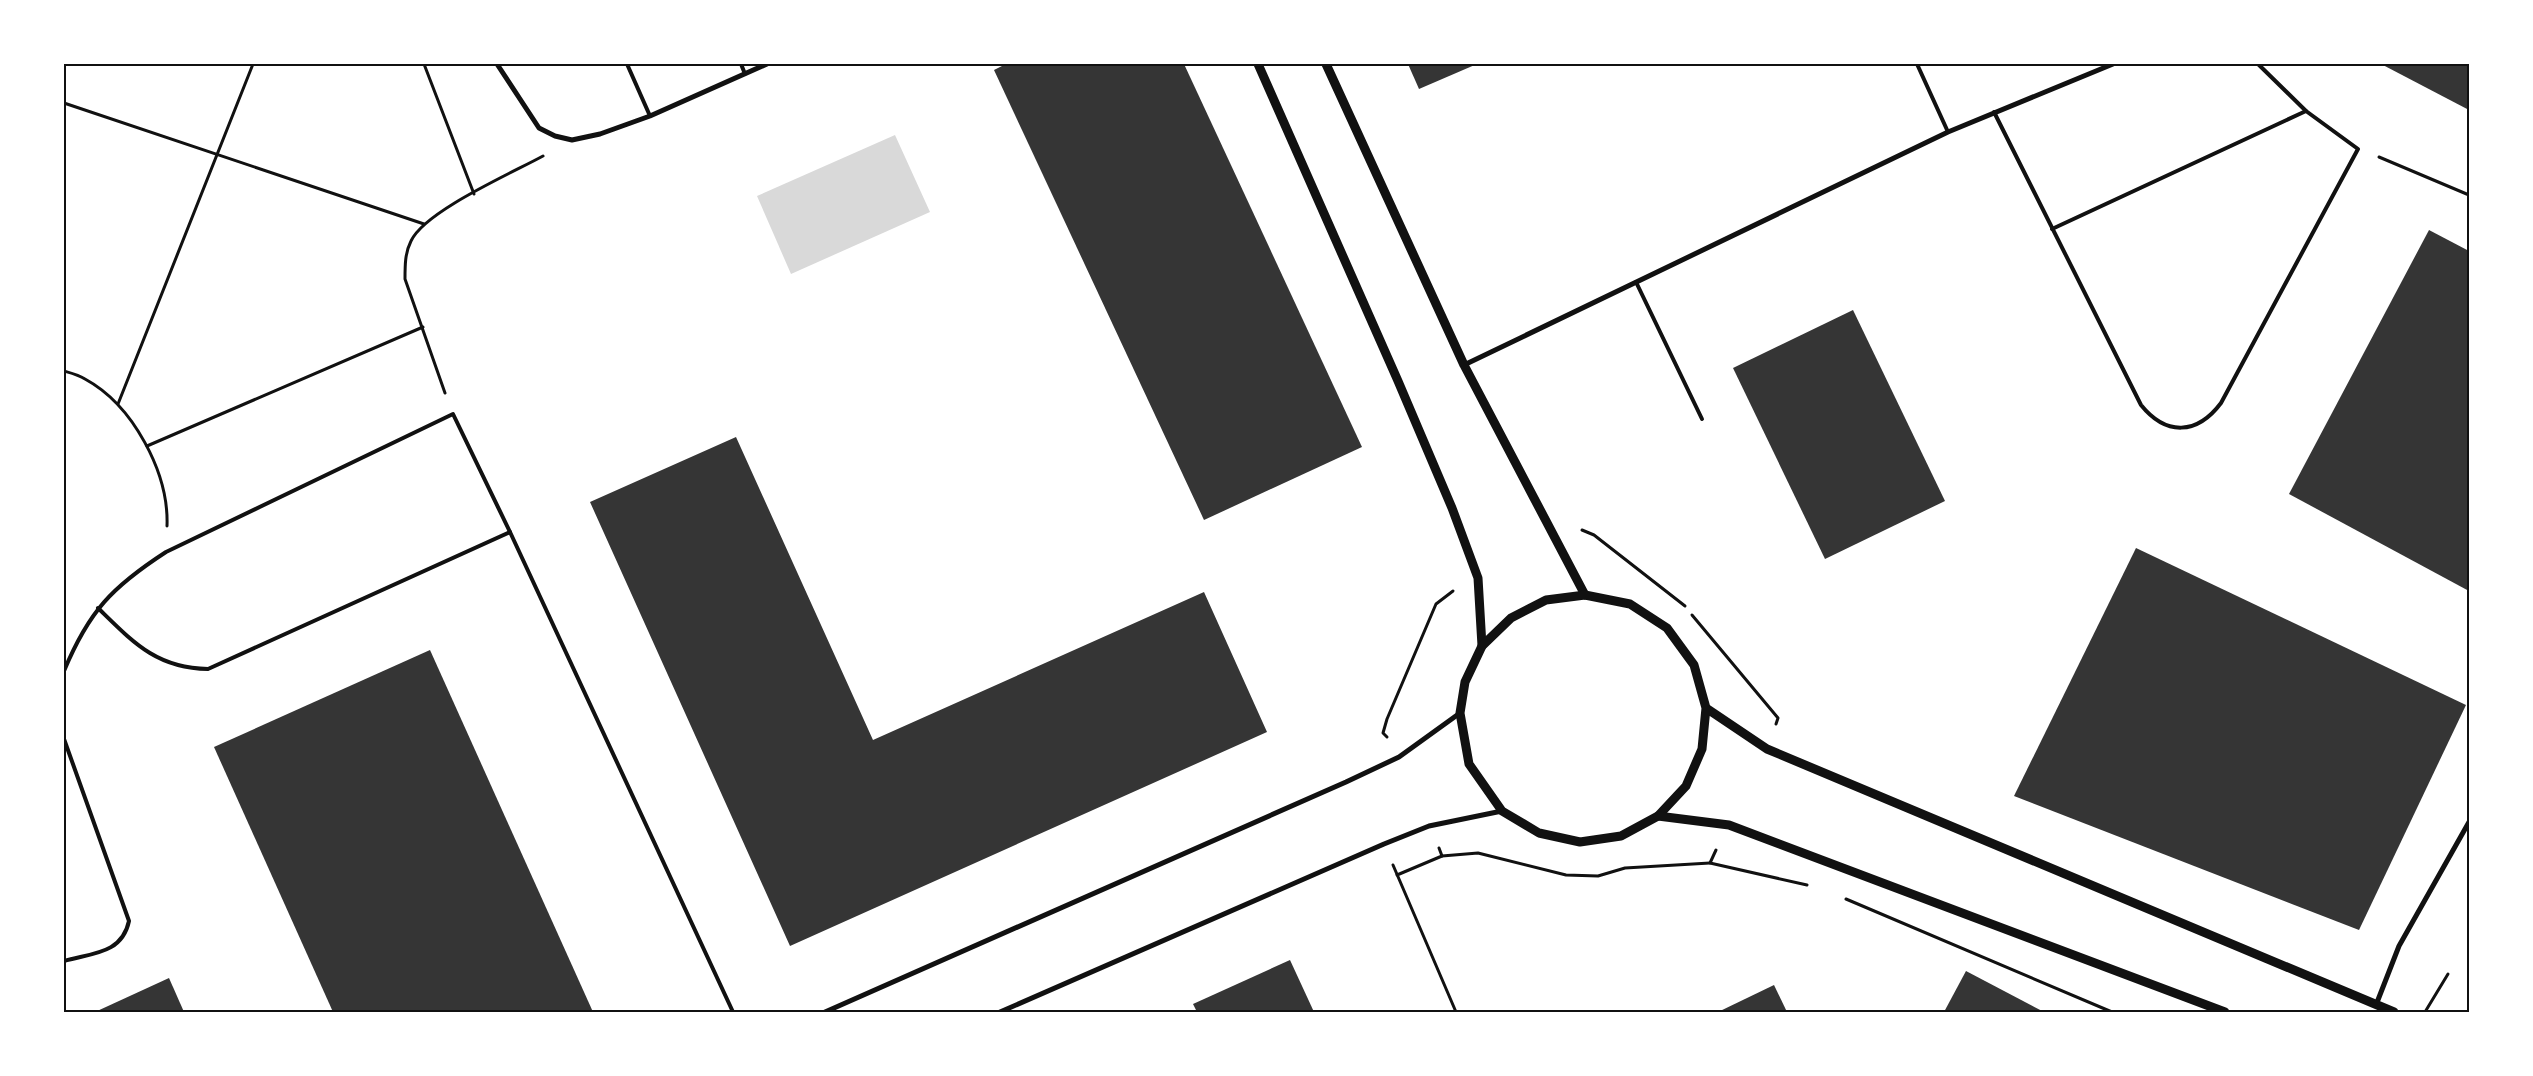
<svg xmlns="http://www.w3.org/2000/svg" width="2533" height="1076" viewBox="0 0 2533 1076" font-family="'Roboto Condensed',sans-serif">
<rect width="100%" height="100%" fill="#fff"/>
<polygon fill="#d9d9d9" points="895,135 930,212 791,274 757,196"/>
<g fill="#353535">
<polygon points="1006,64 1184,64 1362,447 1204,520 994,70"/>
<polygon points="1408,64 1477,64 1419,89"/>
<polygon points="2381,64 2469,64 2469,110"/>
<polygon points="2429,230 2469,251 2469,591 2289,494"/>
<polygon points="1853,310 1945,501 1825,559 1733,368"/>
<polygon points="736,437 873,740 1204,592 1267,732 790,946 590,502"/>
<polygon points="2136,548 2466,705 2359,930 2014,796"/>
<polygon points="430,650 593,1012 333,1012 214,747"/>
<polygon points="1290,960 1314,1012 1197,1012 1193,1004"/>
<polygon points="1966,971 2044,1012 1944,1012"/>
<polygon points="169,978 184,1012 95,1012"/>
<polygon points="1774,985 1787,1012 1718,1012"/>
</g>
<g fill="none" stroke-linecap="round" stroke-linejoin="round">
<g stroke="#111" stroke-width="3">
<polyline points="424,64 474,194"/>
<polyline points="64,103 424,224"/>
<polyline points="2379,157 2469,195"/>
<path d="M64 371C71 373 79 375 85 379 133 405 169 473 167 526"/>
<path d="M445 393 405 279C405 265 405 253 411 241 425 211 512 173 543 156"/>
<polyline points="118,404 253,64"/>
<polyline points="147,446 423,327"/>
<polyline points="1582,530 1594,535 1685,606"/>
<polyline points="1692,615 1778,718 1776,724"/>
<polyline points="1387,737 1383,733 1387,719 1436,604 1453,591"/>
<polyline points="1716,850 1710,863 1807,885"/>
<polyline points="1442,856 1478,853 1566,875 1598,876 1625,868 1710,863"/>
<polyline points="1393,865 1456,1012"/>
<polyline points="1397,875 1442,856 1439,848"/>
<polyline points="1846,899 2112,1012"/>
<polyline points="2425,1012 2448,974"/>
</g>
<g stroke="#111" stroke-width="4">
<polyline points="627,64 650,116"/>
<polyline points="741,64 745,74"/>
<polyline points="1917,64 1948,132"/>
<path d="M1994 112 2141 405C2166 436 2197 435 2221 403L2358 149 2306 111 2258 64"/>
<polyline points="2052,229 2306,111"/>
<polyline points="1636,282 1702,419"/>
<path d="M98 608C133 642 156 668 208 669L510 532"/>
<path d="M64 671C89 611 112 587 166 552L453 414 510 532 733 1012"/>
<path d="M64 739 129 921C122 954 92 953 64 961"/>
</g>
<g stroke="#111" stroke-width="5">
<polyline points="497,64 539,128 555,136 572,140 600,134 650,116 767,64"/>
<polyline points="1464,365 1948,132 2113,64"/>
<polyline points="2376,1005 2399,946 2469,822"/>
<polyline points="825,1012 1346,782 1399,757 1460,713"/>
<polyline points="1000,1012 1384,844 1429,826 1502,811"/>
</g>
<g stroke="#111" stroke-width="9">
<polyline points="1258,64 1398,381 1452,508 1478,578 1482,646"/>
<polyline points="1326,64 1464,365 1585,595"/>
<polyline points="1706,708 1702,749 1686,786 1658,816 1621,836 1580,842 1539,833 1502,811 1469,764 1460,713 1465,682 1482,646 1511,618 1546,600 1585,595 1630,604 1667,628 1694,665 1706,708 1767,749 2394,1012"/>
<polyline points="1658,816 1729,825 2225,1012"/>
</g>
</g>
<rect width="2533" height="1076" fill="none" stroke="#ffffff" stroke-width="130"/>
<rect x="65" y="65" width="2403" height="946" fill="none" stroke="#111" stroke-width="2"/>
</svg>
